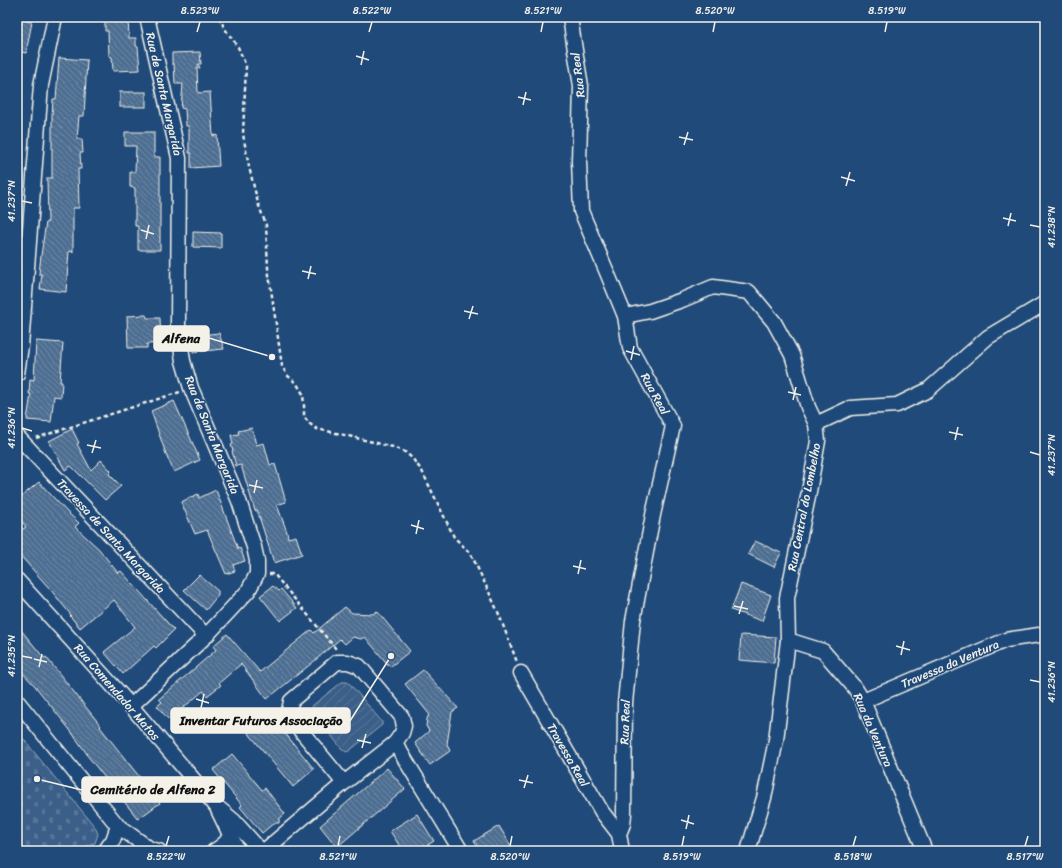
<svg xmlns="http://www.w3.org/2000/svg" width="1062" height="868" viewBox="0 0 1062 868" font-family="Sriracha,sans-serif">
<defs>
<pattern id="cemetery-stones" width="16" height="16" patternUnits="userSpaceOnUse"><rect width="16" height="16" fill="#3a5f88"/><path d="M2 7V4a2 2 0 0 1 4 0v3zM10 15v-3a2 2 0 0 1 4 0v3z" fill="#577699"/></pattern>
<pattern id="garden-furrows" width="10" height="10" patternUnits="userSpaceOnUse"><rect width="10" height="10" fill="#3a5f88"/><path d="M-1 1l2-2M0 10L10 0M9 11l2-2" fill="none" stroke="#577699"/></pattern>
<pattern id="building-back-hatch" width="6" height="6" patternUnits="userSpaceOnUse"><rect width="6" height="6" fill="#4d6e92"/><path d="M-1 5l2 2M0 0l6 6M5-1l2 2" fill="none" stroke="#708aa6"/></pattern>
</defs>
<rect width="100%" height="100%" fill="#1f4a7a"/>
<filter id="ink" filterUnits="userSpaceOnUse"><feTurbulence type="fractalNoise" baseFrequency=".025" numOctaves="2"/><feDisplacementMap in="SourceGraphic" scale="8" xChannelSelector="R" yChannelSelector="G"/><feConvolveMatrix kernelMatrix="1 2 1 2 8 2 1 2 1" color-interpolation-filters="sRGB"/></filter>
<g filter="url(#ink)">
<polygon fill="url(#cemetery-stones)" stroke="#97a8b8" points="17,731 95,827 98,834 95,843 71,851 17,851"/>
<polygon fill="url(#garden-furrows)" stroke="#97a8b8" points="342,682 347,682 350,684 382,722 382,725 377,729 349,751 346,752 341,748 311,710 312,706"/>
<g fill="url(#building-back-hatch)" stroke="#f4f1e8">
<polygon points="105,17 128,17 129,38 136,38 136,46 138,47 140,70 113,71 112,57 109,56 108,31 105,31"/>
<polygon points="17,19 32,22 26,53 17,51"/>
<polygon points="200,52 201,64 198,64 200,68 197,68 198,93 210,92 213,136 217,135 219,166 191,168 191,153 189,153 189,126 186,126 185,109 181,108 183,84 175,84 174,64 172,64 172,53"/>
<polygon points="59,58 87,60 84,116 79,116 77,139 82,139 83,153 80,153 81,169 78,169 79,208 73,208 73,252 69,251 66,292 40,289 42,274 39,274 41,255 46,222 48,222 47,178 52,178 52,115 53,99 56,99"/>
<rect x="120" y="92" width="26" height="15"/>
<polygon points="125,132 154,132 154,157 160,157 160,250 138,250 138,226 135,226 135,188 130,187 130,172 135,172 136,146 125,146"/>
<polygon points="193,232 221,233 221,248 193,247"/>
<polygon points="146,315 147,318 160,318 161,343 147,344 147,348 128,348 127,316"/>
<polygon points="219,333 224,349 193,352 191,336"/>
<polygon points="36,341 63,343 60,382 62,382 61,397 54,396 51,422 27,420 31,394 29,394 30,379 34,380"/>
<polygon points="174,401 200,460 174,472 166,454 151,411"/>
<polygon points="252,428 256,445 264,443 270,465 275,464 286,502 277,505 287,532 288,538 296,536 302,554 274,563 257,510 255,511 241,465 236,466 232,451 233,451 231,445 233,444 231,435 239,434 238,431"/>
<polygon points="72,429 79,443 77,444 91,470 101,460 111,471 109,474 121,486 105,500 71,466 65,470 49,441"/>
<polygon points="39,482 67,512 79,523 75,527 99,549 118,573 121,571 174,630 156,648 154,646 123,674 104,652 135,627 114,600 80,628 70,616 71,615 50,589 17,552 17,533 26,527 17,515 17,500"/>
<polygon points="216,490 222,506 238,549 240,548 245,561 233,565 235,571 226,574 207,530 195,534 181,502 198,494 199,498"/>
<polygon points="755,541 781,553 774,567 748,554"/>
<polygon points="199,575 218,591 218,595 206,610 184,590"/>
<polygon points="741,584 771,595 762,621 731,610"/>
<polygon points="273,586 279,591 281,589 297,608 280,621 260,596"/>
<polygon points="345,607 352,613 373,614 377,611 410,651 390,667 365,637 361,639 353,637 345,644 340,639 312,663 267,699 241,664 219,683 221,685 207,696 203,691 169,720 157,706 162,702 159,699 216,650 213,646 227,634 260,672 311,630 314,633"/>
<polygon points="17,625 44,658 46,657 101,726 100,727 160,803 138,819 86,754 87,754 70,730 35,686 17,667"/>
<polygon points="741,635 776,637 774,663 739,660"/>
<polygon points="423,670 458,708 452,712 447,744 450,751 430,765 415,743 429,731 426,726 427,719 429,714 405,684"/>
<polygon points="268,712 314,769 293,787 246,730"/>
<polygon points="232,754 262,790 265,788 285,814 279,819 279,823 274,823 262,833 240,807 242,805 213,770"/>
<polygon points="387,768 405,789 337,847 320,826"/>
<polygon points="417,814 434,841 418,851 403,851 390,831"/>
<polygon points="499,826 514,851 480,851 474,841"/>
</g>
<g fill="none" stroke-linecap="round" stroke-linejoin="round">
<defs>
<g id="minor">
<polyline points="570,17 575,50 581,86 579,161 581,211 606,270 625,316 630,348 673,426 653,515 633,621 625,703 624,814 623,824 619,834 622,851"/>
<polyline points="625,316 650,311 682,300 713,287 749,292 774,322 792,355 808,407 816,424 818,441 808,497 787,598 788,640 776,740 764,798 748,851"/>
<polyline points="17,374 21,346 41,85 55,17"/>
<polyline points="816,424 850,408 897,405 928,390 988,337 1045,303"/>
<polyline points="17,436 206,636"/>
<polyline points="17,580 131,706 216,806 234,821 261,851"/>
<polyline points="788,640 823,651 855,688 863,701 925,851"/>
<polyline points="521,673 602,812 619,834"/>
<polyline points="17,701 118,826 150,849 159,851"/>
<polyline points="863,701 1006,640 1039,635"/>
<polyline points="131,706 206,636 248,591 257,574 257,561 254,547 239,501 191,388 183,361 178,325 179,158 147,17"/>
<polyline points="395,743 461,851"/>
<polyline points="218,810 238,851"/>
<polyline points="105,851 113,840 118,826"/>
<path d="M214 851C224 845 230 840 232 829"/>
<polyline points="264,851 344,783 395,743 402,733 404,726 402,717 359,666 348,662 337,662 291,701 289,711 292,720 344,783"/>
</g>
</defs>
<use href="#minor" stroke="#f4f1e8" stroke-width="17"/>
<g stroke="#f4f1e8" stroke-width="2.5" stroke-dasharray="4 3" stroke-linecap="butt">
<polyline points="219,17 225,29 238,47 246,66 243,134 249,167 258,203 266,225 268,268 282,366 287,375 297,384 303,394 304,406 304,417 310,424 317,429 336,433 393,447 405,452 412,458 422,471 454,537 471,554 488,590 498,612 517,662"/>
<polyline points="36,438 180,392"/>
<polyline points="269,574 274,574 336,649"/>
</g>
<use href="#minor" stroke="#1f4a7a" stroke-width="14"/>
</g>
</g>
<path fill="none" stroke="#f4f1e8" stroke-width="1.5" d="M197 32 200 22M369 32 372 22M541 32 543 22M713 32 715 22M885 32 887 22M356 56 369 60M361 65 364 51M518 97 531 100M523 105 526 92M679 137 693 140M684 145 688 132M841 177 855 181M846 186 850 172M22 201 32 203M1003 218 1016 221M1030 225 1040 227M1008 226 1011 213M141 230 154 234M146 239 149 225M302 271 316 274M308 279 311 266M464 311 478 314M469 319 473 306M626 351 640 355M631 360 634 346M788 392 801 395M793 400 796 387M22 428 32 431M949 432 963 435M955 440 958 427M87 445 101 448M1030 452 1040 455M92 453 96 440M249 485 263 488M254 493 257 480M411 525 424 529M416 534 419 520M573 566 586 569M578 574 581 560M734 606 748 609M739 614 743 601M896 646 910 650M901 655 904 641M22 656 32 658M34 659 47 662M39 667 42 654M1030 680 1040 682M196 699 209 703M201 708 204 694M357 740 371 743M362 748 366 734M519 780 533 783M524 788 528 775M681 820 694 824M686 829 689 815M166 846 169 836M338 846 340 836M510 846 512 836M682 846 684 836M853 846 856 836M1025 846 1028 836"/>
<g text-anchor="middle" stroke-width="3" stroke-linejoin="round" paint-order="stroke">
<g font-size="12" fill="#f4f1e8" stroke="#1f4a7a">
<text transform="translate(578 75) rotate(-97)" y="4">Rua Real</text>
<text transform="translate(164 94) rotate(77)" y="4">Rua de Santa Margarida</text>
<text transform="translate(655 394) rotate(61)" y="4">Rua Real</text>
<text transform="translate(212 435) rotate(68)" y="4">Rua de Santa Margarida</text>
<text transform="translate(804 507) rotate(-79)" y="4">Rua Central do Lombelho</text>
<text transform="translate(111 536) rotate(47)" y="4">Travessa de Santa Margarida</text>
<text transform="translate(950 664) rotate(-23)" y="4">Travessa da Ventura</text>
<text transform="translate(117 692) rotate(49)" y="4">Rua Comendador Matos</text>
<text transform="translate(625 722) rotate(-88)" y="4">Rua Real</text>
<text transform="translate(873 730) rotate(66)" y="4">Rua da Ventura</text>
<text transform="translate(568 755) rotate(60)" y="4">Travessa Real</text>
</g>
</g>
<path fill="none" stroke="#f4f1e8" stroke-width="1.5" d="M272 357L209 338M391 656L350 721M37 779L82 790"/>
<g fill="#f4f1e8" stroke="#1f4a7a" stroke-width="1.5">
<circle cx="272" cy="357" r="4"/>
<circle cx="391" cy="656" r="4"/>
<circle cx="37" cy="779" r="4"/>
</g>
<g fill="#f4f1e8" stroke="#f4f1e8" stroke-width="1.5">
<rect x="154" y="326" width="55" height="25" rx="4"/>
<rect x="171" y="708" width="179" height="25" rx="4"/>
<rect x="82" y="777" width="142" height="25" rx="4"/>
</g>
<g font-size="13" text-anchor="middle" font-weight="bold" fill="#111">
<text x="181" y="343">Alfena</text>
<text x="261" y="725">Inventar Futuros Associação</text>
<text x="153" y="794">Cemitério de Alfena 2</text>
</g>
<rect width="1062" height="868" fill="none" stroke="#1f4a7a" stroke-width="44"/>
<rect x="22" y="22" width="1018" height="824" fill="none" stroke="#f4f1e8" stroke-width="1.5"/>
<g font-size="10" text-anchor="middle" fill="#f4f1e8">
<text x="200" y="14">8.523°W</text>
<text x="372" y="14">8.522°W</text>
<text x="543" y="14">8.521°W</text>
<text x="715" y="14">8.520°W</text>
<text x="887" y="14">8.519°W</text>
<text transform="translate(11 201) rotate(-90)" y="4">41.237°N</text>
<text transform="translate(1051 227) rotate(-90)" y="4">41.238°N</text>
<text transform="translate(11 428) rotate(-90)" y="4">41.236°N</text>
<text transform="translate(1051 455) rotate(-90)" y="4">41.237°N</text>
<text transform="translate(11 656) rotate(-90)" y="4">41.235°N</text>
<text transform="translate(1051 682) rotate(-90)" y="4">41.236°N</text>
<text x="166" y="860">8.522°W</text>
<text x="338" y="860">8.521°W</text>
<text x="510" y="860">8.520°W</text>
<text x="682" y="860">8.519°W</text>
<text x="853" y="860">8.518°W</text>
<text x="1025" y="860">8.517°W</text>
</g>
</svg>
